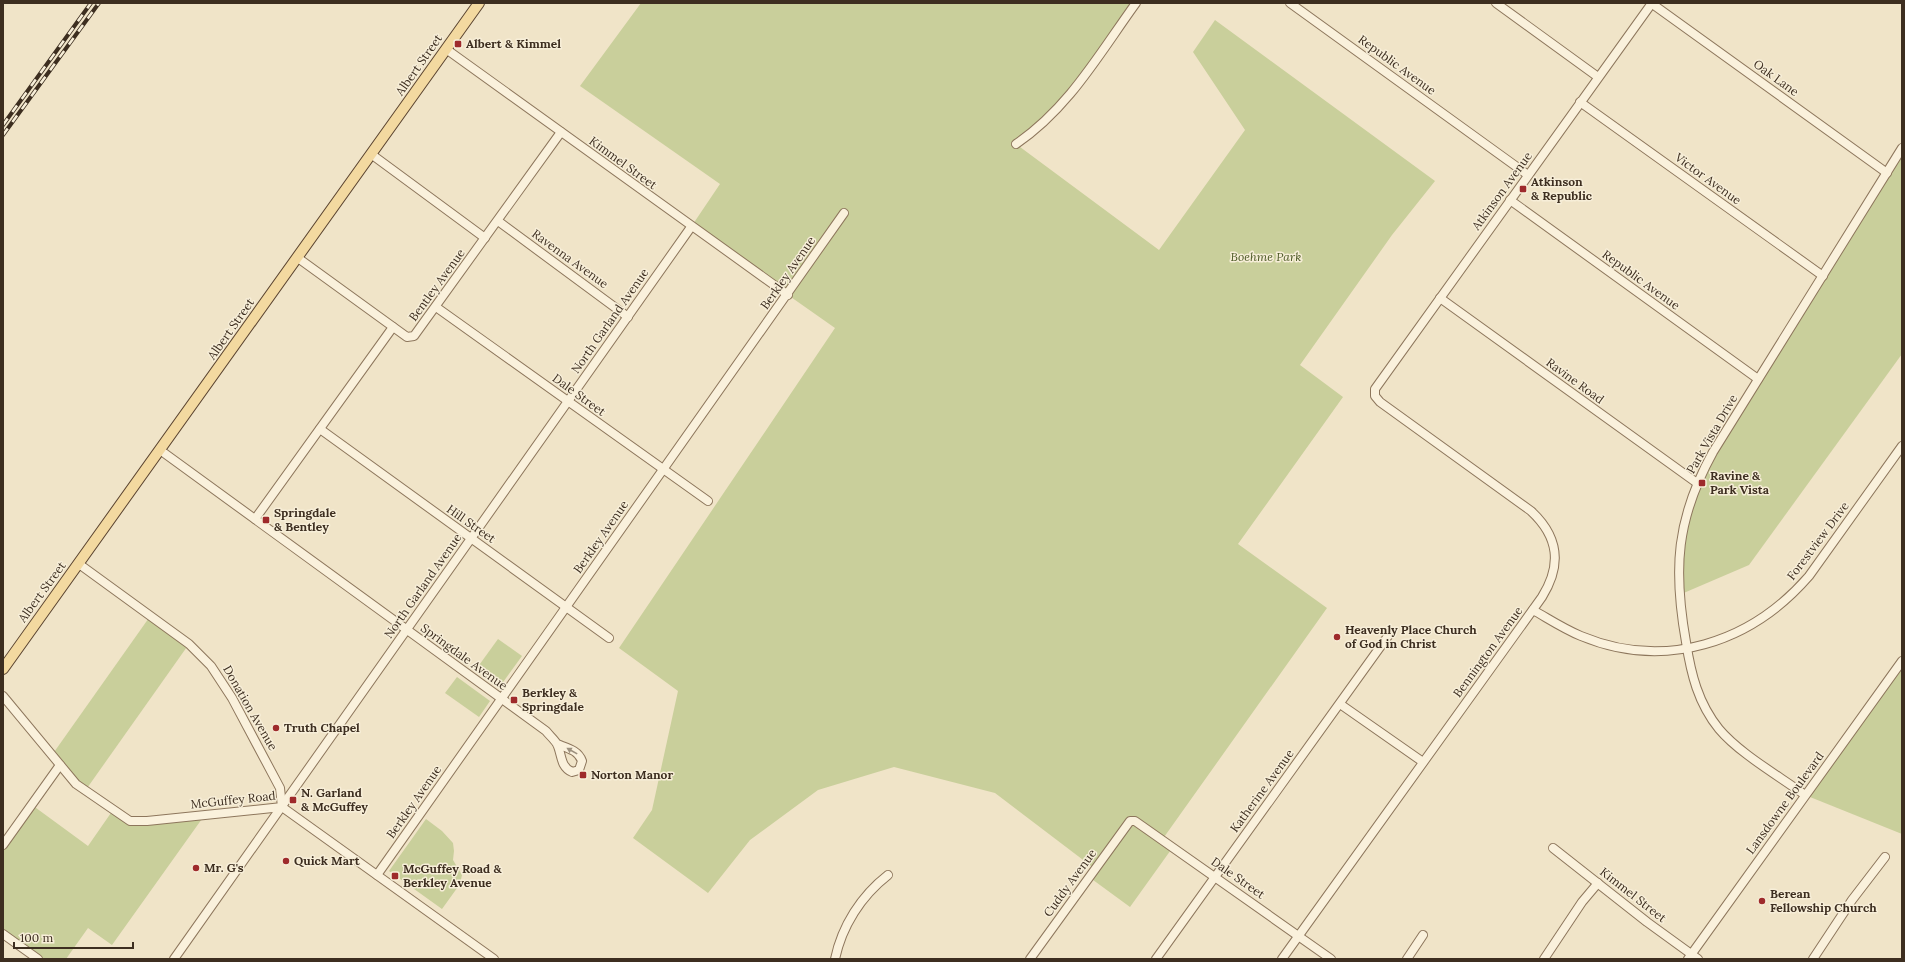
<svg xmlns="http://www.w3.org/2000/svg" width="1905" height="962" viewBox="0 0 1905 962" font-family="Lora,serif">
<rect width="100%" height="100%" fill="#f0e4c8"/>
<g fill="#c9cf9b">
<polygon points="641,3 1136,3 1074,90 1016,144 1159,250 1245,130 1193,52 1215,20 1435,181 1392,235 1300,365 1343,397 1238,544 1327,608 1162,840 1173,847 1130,907 1089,877 1095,869 995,793 894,767 818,790 750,840 708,893 633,838 652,810 678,691 619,648 835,328 691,227 720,184 580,86"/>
<polygon points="1902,148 1902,354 1749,565 1679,595 1679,557 1703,470"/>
<polygon points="151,615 189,644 85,791 52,755"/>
<polygon points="498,639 522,656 501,685 477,668"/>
<polygon points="1902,665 1902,834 1805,795"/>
<polygon points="457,677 490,701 479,717 445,693"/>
<polygon points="32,805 88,846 113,810 130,821 204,816 112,945 88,928 66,959 38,959 3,934 3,845"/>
<polygon points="426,819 442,831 453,843 454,851 453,860 462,875 460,884 442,909 389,871"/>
</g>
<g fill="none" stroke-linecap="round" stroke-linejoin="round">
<defs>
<g id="minor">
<polyline points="1290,3 1528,175"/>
<polyline points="1496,3 1598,77"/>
<polyline points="1651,3 1887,173"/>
<polyline points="446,49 788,295"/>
<polyline points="1580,102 1823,276"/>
<path d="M1016 144C1069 108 1099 54 1136 3"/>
<polyline points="371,154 485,238"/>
<polyline points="1510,200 1758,379"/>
<polyline points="498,221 628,317"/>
<polyline points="298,258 407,337 414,336 561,132"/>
<polyline points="1440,298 1697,483"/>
<polyline points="436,307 708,501"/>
<polyline points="320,429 609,638"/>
<path d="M160 450 546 731C549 735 554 739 557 744 562 754 560 767 572 772L579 770 582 761C578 750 567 748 557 744"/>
<polyline points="255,519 393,327"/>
<polyline points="79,564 189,644 211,666 232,698 280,788 282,807"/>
<path d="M1533 610C1549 619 1564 629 1581 636 1665 671 1751 643 1809 576L1902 446"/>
<polyline points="3,696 76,784 130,821 147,821 282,807 494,959"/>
<polyline points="1340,704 1423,762"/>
<path d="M1805 795C1779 776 1739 753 1719 729 1698 703 1691 674 1686 642 1673 569 1676 519 1713 452L1902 148"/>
<polyline points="3,845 60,765"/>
<polyline points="1553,848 1647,922 1698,959"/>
<polyline points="377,875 844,213"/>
<polyline points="3,934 38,959"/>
<polyline points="174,959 691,227"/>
<path d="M835 959C842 926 861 896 888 875"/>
<polyline points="1030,959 1130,821 1135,821 1331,959"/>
<polyline points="1156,959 1388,636"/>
<path d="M1282 959 1542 597C1562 565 1559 537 1531 511L1380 402 1375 396V389L1652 3"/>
<polyline points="1407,959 1423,935"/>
<polyline points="1544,959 1582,902 1598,883"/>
<polyline points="1688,959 1902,661"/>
<polyline points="1813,959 1852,900 1885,857"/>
</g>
<polyline id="major" points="3,669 479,3"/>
</defs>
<use href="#minor" stroke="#8d765c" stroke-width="10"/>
<use href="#major" stroke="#5b4430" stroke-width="12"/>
<use href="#minor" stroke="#faf1dc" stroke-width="8"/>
<use href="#major" stroke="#f3d9a0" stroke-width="10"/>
<defs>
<g id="rail">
<polyline points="3,125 91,3"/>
<polyline points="3,135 99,3"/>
</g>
</defs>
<use href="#rail" stroke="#3d2e20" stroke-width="4"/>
<use href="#rail" stroke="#f7eed8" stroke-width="2.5" stroke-dasharray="8" stroke-linecap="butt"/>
</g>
<defs><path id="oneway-solid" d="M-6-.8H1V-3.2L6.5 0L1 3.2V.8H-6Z"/></defs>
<use fill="#9c907e" href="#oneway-solid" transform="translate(572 751) rotate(-151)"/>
<g fill="#9e2a2b" stroke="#f7eed8" stroke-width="1.5">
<rect x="454" y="40" width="8" height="8" rx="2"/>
<rect x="1519" y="185" width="8" height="8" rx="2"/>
<rect x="1698" y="479" width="8" height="8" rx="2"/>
<rect x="262" y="516" width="8" height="8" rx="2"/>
<circle cx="1337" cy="637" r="4"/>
<rect x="510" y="696" width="8" height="8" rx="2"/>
<circle cx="276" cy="728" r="4"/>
<rect x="579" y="771" width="8" height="8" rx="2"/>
<rect x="289" y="796" width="8" height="8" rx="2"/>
<circle cx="286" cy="861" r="4"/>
<circle cx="196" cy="868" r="4"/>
<rect x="391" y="872" width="8" height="8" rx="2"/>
<circle cx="1762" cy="901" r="4"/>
</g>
<g text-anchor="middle" stroke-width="3" stroke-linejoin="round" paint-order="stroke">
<g font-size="12" font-weight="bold" fill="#3d2e20" stroke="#f7eed8" text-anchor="start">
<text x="466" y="48">Albert &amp; Kimmel</text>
<text x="1531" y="186">Atkinson<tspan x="1531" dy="14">&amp; Republic</tspan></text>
<text x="1710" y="480">Ravine &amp;<tspan x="1710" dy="14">Park Vista</tspan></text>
<text x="274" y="517">Springdale<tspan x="274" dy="14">&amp; Bentley</tspan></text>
<text x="1345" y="634">Heavenly Place Church<tspan x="1345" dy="14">of God in Christ</tspan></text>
<text x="522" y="697">Berkley &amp;<tspan x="522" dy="14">Springdale</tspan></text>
<text x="284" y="732">Truth Chapel</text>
<text x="591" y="779">Norton Manor</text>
<text x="301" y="797">N. Garland<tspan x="301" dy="14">&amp; McGuffey</tspan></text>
<text x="294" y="865">Quick Mart</text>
<text x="204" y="872">Mr. G's</text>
<text x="403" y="873">McGuffey Road &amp;<tspan x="403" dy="14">Berkley Avenue</tspan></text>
<text x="1770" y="898">Berean<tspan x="1770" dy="14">Fellowship Church</tspan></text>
</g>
<g font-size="12" fill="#3d2e20" stroke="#f7eed8">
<text transform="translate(419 65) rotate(-55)" y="4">Albert Street</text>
<text transform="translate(1397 65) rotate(36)" y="4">Republic Avenue</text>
<text transform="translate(1776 78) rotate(36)" y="4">Oak Lane</text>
<text transform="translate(623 163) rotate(36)" y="4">Kimmel Street</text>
<text transform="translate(1708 179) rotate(36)" y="4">Victor Avenue</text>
<text transform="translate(1502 191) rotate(-54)" y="4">Atkinson Avenue</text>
<text transform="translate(570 259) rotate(36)" y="4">Ravenna Avenue</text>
<text transform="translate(788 273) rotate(-55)" y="4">Berkley Avenue</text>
<text transform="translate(1641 280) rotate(36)" y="4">Republic Avenue</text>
<text transform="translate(437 285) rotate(-54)" y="4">Bentley Avenue</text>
<text transform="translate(610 321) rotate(-55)" y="4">North Garland Avenue</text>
<text transform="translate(231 329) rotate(-55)" y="4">Albert Street</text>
<text transform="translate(1575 381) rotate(36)" y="4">Ravine Road</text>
<text transform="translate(579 395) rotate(36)" y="4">Dale Street</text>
<text transform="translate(1712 434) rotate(-60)" y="4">Park Vista Drive</text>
<text transform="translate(471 524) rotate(35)" y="4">Hill Street</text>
<text transform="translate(601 537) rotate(-55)" y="4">Berkley Avenue</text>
<text transform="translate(1818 541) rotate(-53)" y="4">Forestview Drive</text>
<text transform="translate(423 586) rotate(-55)" y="4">North Garland Avenue</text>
<text transform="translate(42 592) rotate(-54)" y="4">Albert Street</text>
<text transform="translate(1488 652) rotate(-54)" y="4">Bennington Avenue</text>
<text transform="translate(464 657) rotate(36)" y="4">Springdale Avenue</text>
<text transform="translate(250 708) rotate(60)" y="4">Donation Avenue</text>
<text transform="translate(1262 791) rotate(-54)" y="4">Katherine Avenue</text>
<text transform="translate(233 800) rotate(-6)" y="4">McGuffey Road</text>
<text transform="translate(414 802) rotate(-55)" y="4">Berkley Avenue</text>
<text transform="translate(1785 803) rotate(-54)" y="4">Lansdowne Boulevard</text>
<text transform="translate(1238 878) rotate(35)" y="4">Dale Street</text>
<text transform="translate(1070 883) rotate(-54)" y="4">Cuddy Avenue</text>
<text transform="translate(1633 895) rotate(38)" y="4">Kimmel Street</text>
</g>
<g font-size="12" font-style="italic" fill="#4d5a26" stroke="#f7eed8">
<text x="1266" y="261">Boehme Park</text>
</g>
</g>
<rect width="1905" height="962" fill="none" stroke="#3d2e20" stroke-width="8"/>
<path d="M14 942v6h119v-6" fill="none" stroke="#3d2e20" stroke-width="2"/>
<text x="20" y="942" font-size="12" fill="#3d2e20" stroke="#f7eed8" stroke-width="3" paint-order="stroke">100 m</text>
</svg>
